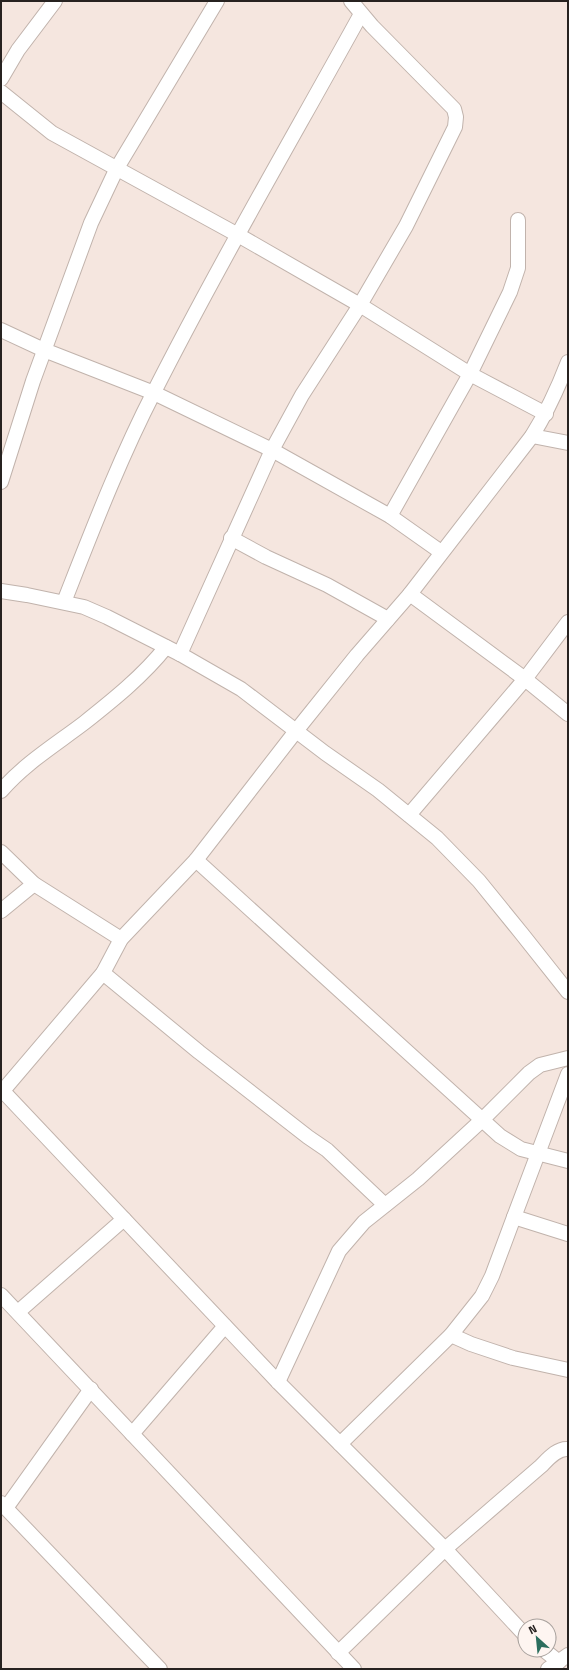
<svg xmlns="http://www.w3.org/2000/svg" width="569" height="1670" viewBox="0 0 569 1670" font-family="'Titillium Web',sans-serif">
<rect width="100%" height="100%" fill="#f5e6df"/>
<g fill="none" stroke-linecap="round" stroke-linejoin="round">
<defs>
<g id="minor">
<polyline points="1,79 18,50 55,1"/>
<polyline points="1,92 52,133 238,235 360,305 470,374 546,414"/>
<polyline points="1,330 44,350 154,393 272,450 390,516 441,552"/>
<polyline points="532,436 568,443"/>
<polyline points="1,482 33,381 91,223 117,168 217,1"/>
<polyline points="390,516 470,374 510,292 518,268 518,220"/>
<polyline points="231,538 266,557 327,585 388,619"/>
<polyline points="1,591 27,595 84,607 107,617 180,654 241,689 325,753 378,790 437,838 479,881 522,934 568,992"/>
<polyline points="410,594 525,679 568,714"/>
<path d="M64 602C92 531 119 460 154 392 219 264 292 139 361 14"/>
<polyline points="180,654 272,450 302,395 360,305 406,226 455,127 456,117 454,109 372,26 351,1"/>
<path d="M1 791C24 764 55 745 84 723 113 700 143 676 166 647"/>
<polyline points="409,815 525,679 568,622"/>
<polyline points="1,852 34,884 121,939"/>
<polyline points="196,860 500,1136 521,1149 568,1161"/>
<polyline points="1,911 34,884"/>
<polyline points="103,973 199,1052 308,1137 327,1150 385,1205"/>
<polyline points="1,1089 278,1382 445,1549 525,1635"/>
<path d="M1 1093 103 973 121 939 196 860 296 731 357 655 410 594 532 436C547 412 558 388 568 362"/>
<polyline points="514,1217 568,1234"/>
<polyline points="1,1295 354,1669"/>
<polyline points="18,1312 124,1219"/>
<polyline points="451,1335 471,1344 513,1358 568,1370"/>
<polyline points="278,1382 339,1251 364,1222 418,1179 482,1120 529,1073 540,1065 568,1058"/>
<polyline points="132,1434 225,1326"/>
<polyline points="340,1444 451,1335 482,1296 492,1276 514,1217 568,1074"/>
<polyline points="1,1503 160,1669"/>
<polyline points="6,1508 91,1389"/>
<polyline points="544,1650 559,1662"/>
<path d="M338 1653 445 1549 541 1466C548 1459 557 1448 568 1449"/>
<polyline points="548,1669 568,1655"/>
</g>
</defs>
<use href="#minor" stroke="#c1b3ac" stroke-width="16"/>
<use href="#minor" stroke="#fff" stroke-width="14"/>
</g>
<rect width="569" height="1670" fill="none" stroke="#272220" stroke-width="4"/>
<g transform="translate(537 1638) rotate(333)"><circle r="19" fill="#fef5f1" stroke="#a8a19d"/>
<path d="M0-3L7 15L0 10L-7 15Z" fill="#2b6d5d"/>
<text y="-6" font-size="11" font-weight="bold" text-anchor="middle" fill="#272220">N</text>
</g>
</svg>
